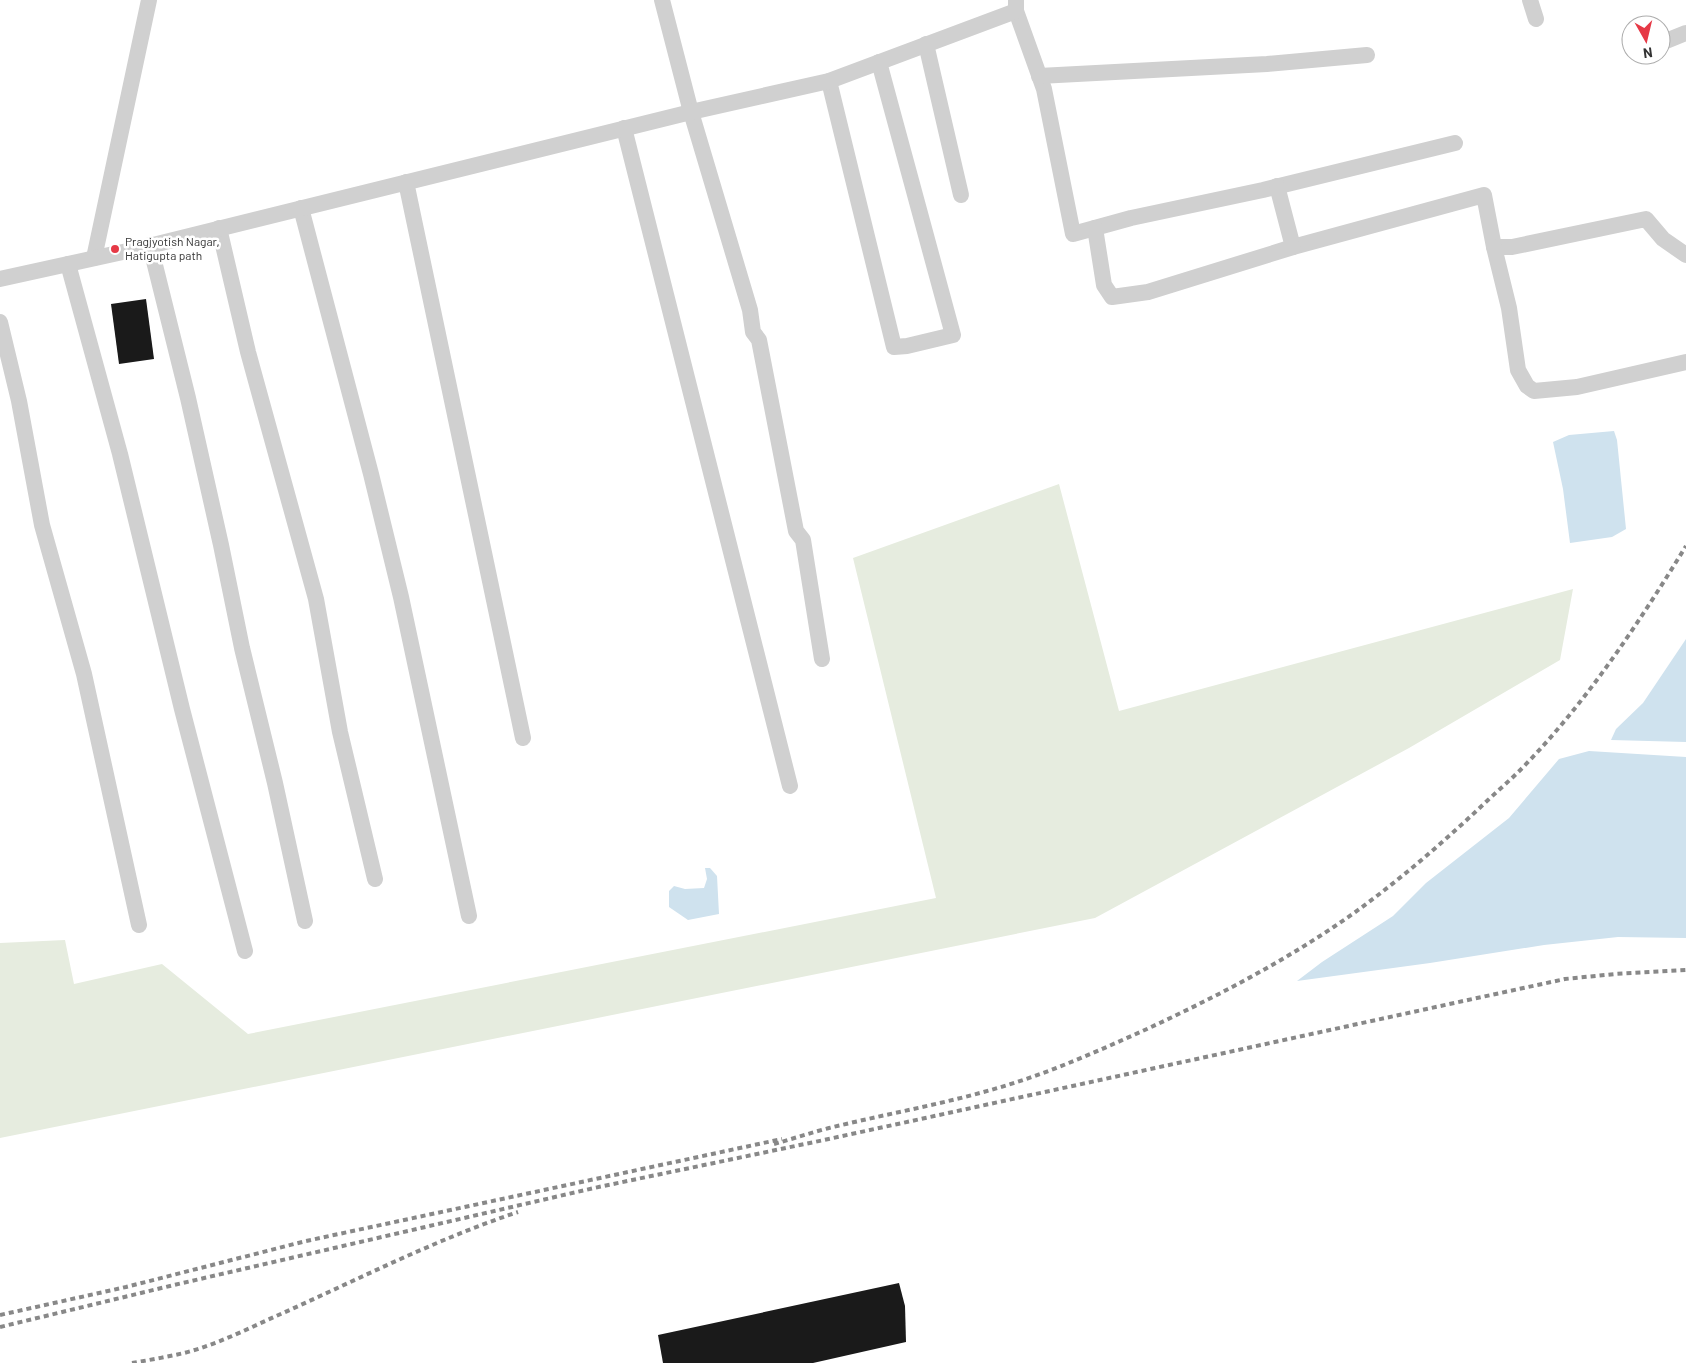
<svg xmlns="http://www.w3.org/2000/svg" width="1686" height="1363" viewBox="0 0 1686 1363" font-family="Barlow,sans-serif">
<rect width="100%" height="100%" fill="#fff"/>
<polygon fill="#e6ecdf" points="1059,484 1119,711 1573,589 1560,660 1409,748 1095,918 0,1138 0,943 65,940 74,984 162,964 248,1034 936,898 853,558"/>
<g fill="#cfe2ee">
<polygon points="1614,431 1617,440 1626,529 1612,537 1570,543 1563,489 1553,442 1569,435"/>
<polygon points="1686,639 1686,742 1611,740 1616,729 1643,703"/>
<polygon points="1589,751 1686,757 1686,938 1618,937 1544,945 1430,963 1297,981 1322,962 1393,916 1426,883 1509,818 1559,759"/>
<polygon points="705,868 710,868 717,876 719,914 688,920 669,907 669,891 674,886 685,889 704,888 707,879"/>
</g>
<g fill="#1a1a1a">
<polygon points="146,299 154,359 119,364 111,304"/>
<polygon points="899,1283 905,1306 906,1342 813,1363 663,1363 658,1335"/>
</g>
<g fill="none" stroke-linecap="round" stroke-linejoin="round">
<g stroke="#d0d0d0" stroke-width="16">
<polyline points="662,0 691,112 750,310 753,332 759,340 796,531 803,540 822,659"/>
<polyline points="1530,0 1536,19"/>
<polyline points="1016,11 1044,89 1073,234 1131,218 1263,190 1455,143"/>
<polyline points="1661,43 1686,33"/>
<polyline points="926,44 961,195"/>
<polyline points="1039,76 1267,64 1367,55"/>
<polyline points="829,81 894,347 907,346 953,335 879,62"/>
<polyline points="624,128 790,786"/>
<polyline points="406,182 523,738"/>
<polyline points="1277,186 1293,247 1484,195 1494,247 1512,247 1646,219 1663,239 1686,255"/>
<polyline points="301,208 371,474 401,597 469,916"/>
<polyline points="219,228 248,352 316,599 340,732 375,879"/>
<polyline points="1095,228 1104,285 1112,297 1148,292 1293,247"/>
<polyline points="150,245 188,398 221,545 242,648 275,783 305,921"/>
<polyline points="1494,247 1509,308 1518,370 1527,386 1534,391 1577,387 1686,362"/>
<polyline points="94,258 149,0"/>
<polyline points="68,264 120,454 182,709 245,951"/>
<polyline points="0,279 141,248 691,112 829,81 1016,11 1016,0"/>
<polyline points="0,322 19,401 42,525 84,674 139,925"/>
</g>
<g stroke="#888" stroke-width="4" stroke-dasharray="5 4" stroke-linecap="butt">
<path d="M774 1144C792 1139 810 1133 829 1128 894 1112 962 1101 1026 1079 1067 1065 1107 1047 1147 1029 1218 996 1289 959 1354 913 1401 879 1446 840 1488 800 1502 787 1516 775 1529 761 1590 697 1640 621 1686 546"/>
<polyline points="0,1315 126,1287 306,1241 782,1139"/>
<polyline points="0,1327 174,1285 594,1188 824,1140 1468,1000 1565,979 1615,974 1686,970"/>
<path d="M132 1363C149 1360 167 1357 184 1353 219 1344 251 1327 283 1313 361 1278 437 1239 518 1212"/>
</g>
</g>
<circle fill="#e63946" stroke="#fff" stroke-width="2" cx="115" cy="249" r="5"/>
<g text-anchor="middle" stroke-width="5" stroke-linejoin="round" paint-order="stroke">
<g font-size="12" fill="#333" stroke="#fff" text-anchor="start">
<text x="125" y="246">Pragjyotish Nagar,<tspan x="125" dy="14">Hatigupta path</tspan></text>
</g>
</g>
<g transform="translate(1646 40) rotate(172)"><circle r="24" fill="#ffffff" stroke="#adadad"/>
<path d="M0-4L9 19L0 12L-9 19Z" fill="#e63946"/>
<text y="-8" font-size="14" font-weight="bold" text-anchor="middle" fill="#333333">N</text>
</g>
</svg>
